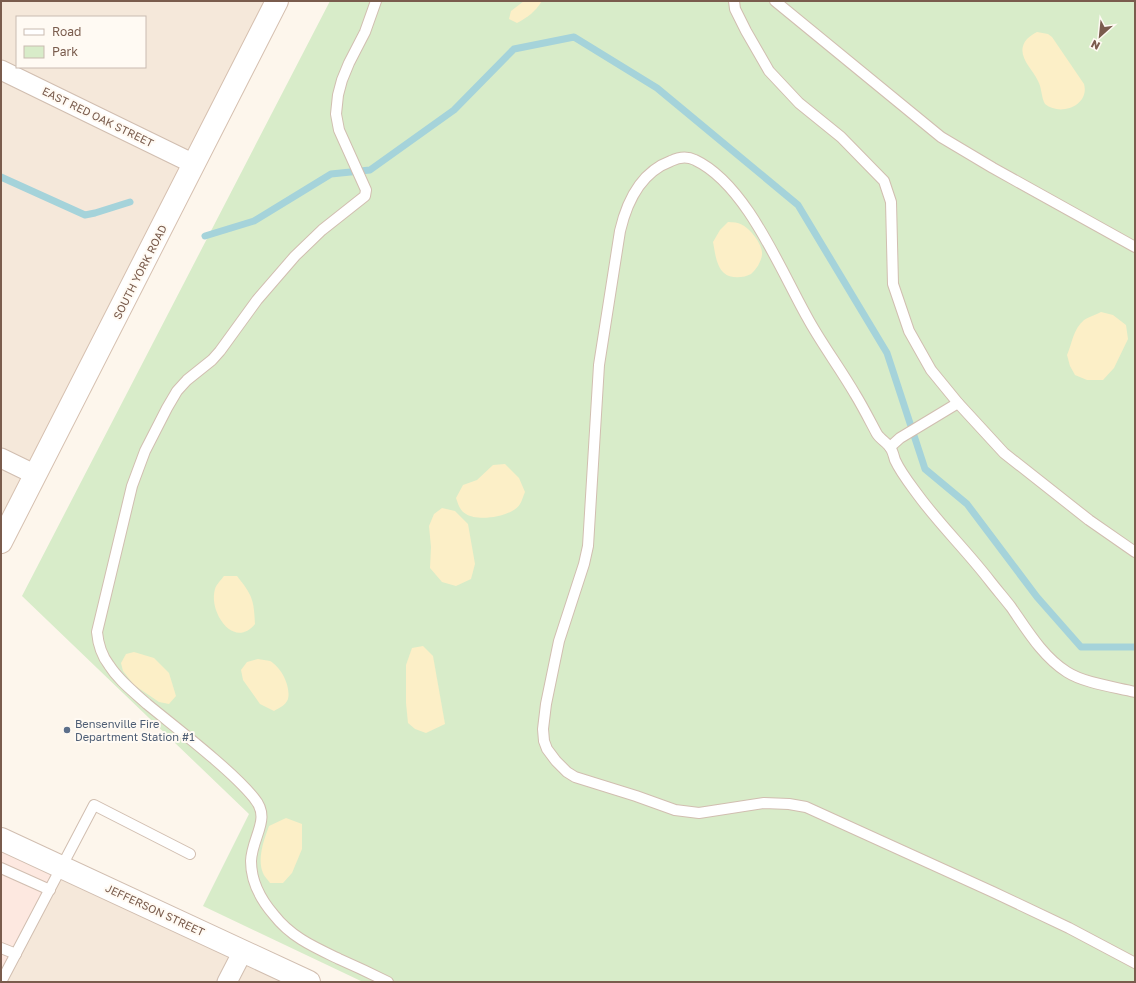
<svg xmlns="http://www.w3.org/2000/svg" width="1136" height="983" viewBox="0 0 1136 983" font-family="'Golos Text',sans-serif">
<rect width="100%" height="100%" fill="#fdf6ec"/>
<g fill="#f5e8da" fill-rule="evenodd">
<path d="M1 1H271L192 156 1 63ZM17 17H145V67H17Z"/>
<polygon points="1,80 183,167 1,516"/>
<polygon points="54,872 295,982 1,982"/>
</g>
<polygon fill="#fde8e0" points="1,847 54,872 1,973"/>
<polygon fill="#d8ecc9" points="330,1 1135,1 1135,982 363,982 203,906 249,814 22,596"/>
<g fill="#fcefc7">
<path d="M524 1H542C536 11 527 18 517 23L509 19 511 11Z"/>
<path d="M1037 32 1048 34 1052 37 1084 84C1090 105 1061 117 1045 104 1041 97 1042 88 1038 81 1032 68 1014 54 1027 39 1030 36 1033 34 1037 32Z"/>
<path d="M728 222C739 222 745 225 752 233 757 239 763 248 762 255 761 262 756 270 751 274 744 278 730 279 724 273 716 266 715 252 713 242L720 230Z"/>
<path d="M1101 312 1113 315 1126 325 1128 339 1114 368 1103 380H1087L1075 375 1070 366 1067 355C1072 344 1073 329 1084 320 1088 317 1096 315 1101 312Z"/>
<path d="M505 464 519 478 525 492C523 496 522 501 520 504 512 517 478 522 466 514 460 511 458 504 456 498L463 485 477 480 493 465Z"/>
<polygon points="442,508 455,511 468,524 475,564 471,579 456,586 442,582 430,568 431,547 429,526 434,514"/>
<path d="M224 576H237C252 595 254 599 255 624 234 650 208 612 215 589 216 585 221 580 224 576Z"/>
<polygon points="423,646 433,656 445,724 426,733 415,729 408,723 406,703 406,665 412,648"/>
<polygon points="134,652 154,658 169,673 176,696 169,704 159,702 134,685 123,671 121,663 126,654"/>
<path d="M258 659C261 660 267 660 270 661 281 667 291 686 288 699 286 705 279 708 274 711L260 704 243 680 241 670 247 662Z"/>
<path d="M286 818 302 824V849L292 873 283 883H270C268 880 264 876 263 873 257 858 264 840 269 826Z"/>
</g>
<g fill="none" stroke-linecap="round" stroke-linejoin="round">
<g stroke="#a5d3da" stroke-width="7">
<polyline points="1,177 85,215 95,213 130,202"/>
<polyline points="205,236 254,221 331,174 370,170 454,110 514,49 574,37 657,88 798,205 887,353 925,469 967,504 1037,597 1081,647 1135,647"/>
</g>
<defs>
<g id="service">
<path d="M376 1 365 32 349 63 342 80 338 95 336 114 339 130 366 190 365 196 322 230 295 256 257 300 220 351 212 360 187 380 177 391 167 408 145 451 132 486 97 632C98 643 102 656 109 665 119 681 134 692 147 704 169 722 191 739 213 758 227 770 242 783 254 798 272 819 252 836 251 861 251 881 261 900 274 915 291 937 314 947 339 959 355 966 372 974 388 982"/>
<polyline points="734,1 735,9 746,31 769,71 799,103 841,137 884,181 891,202 893,284 909,331 931,370 958,403 1004,453 1089,520 1135,552"/>
<polyline points="775,1 941,137 993,168 1135,247"/>
<polyline points="890,447 900,438 958,403"/>
<path d="M1135 692C1115 687 1084 683 1067 672 1043 657 1027 630 1011 607 1004 598 997 590 990 581 967 551 940 525 918 495 910 484 901 473 895 460 894 457 893 452 891 449 888 443 881 440 877 434 870 421 863 407 855 394 840 368 821 343 807 317 780 269 746 184 695 160 687 156 679 157 671 161 641 172 627 201 620 231L599 365 588 546 584 564 559 641 546 704 543 729 544 741 547 749 556 761 567 772 575 777 636 796 675 810 699 813 764 803 789 804 806 807 993 892 1069 928 1135 963"/>
<polyline points="1,868 50,890"/>
<polyline points="1,948 16,954"/>
<polyline points="1,982 94,805 190,854"/>
</g>
<g id="minor">
<polyline points="1,70 194,164"/>
<polyline points="1,458 36,475"/>
<polyline points="227,982 243,951"/>
</g>
<polyline id="tertiary" points="1,839 309,982"/>
<polyline id="secondary" points="1,542 277,1"/>
</defs>
<use href="#service" stroke="#d1beb0" stroke-width="12"/>
<use href="#minor" stroke="#d1beb0" stroke-width="21"/>
<use href="#tertiary" stroke="#d1beb0" stroke-width="24"/>
<use href="#secondary" stroke="#d6c0b0" stroke-width="24"/>
<use href="#service" stroke="#fff" stroke-width="10"/>
<use href="#minor" stroke="#fff" stroke-width="19"/>
<use href="#tertiary" stroke="#fff" stroke-width="22"/>
<use href="#secondary" stroke="#fff" stroke-width="22"/>
</g>
<circle fill="#5c6f8a" stroke="#fffaf3" stroke-width="1.5" cx="67" cy="730" r="4"/>
<g text-anchor="middle" stroke-width="4" stroke-linejoin="round" paint-order="stroke">
<g font-size="11" fill="#7a5c4d" stroke="#fffaf3">
<text transform="translate(98 117) rotate(26)" y="4">EAST RED OAK STREET</text>
<text transform="translate(140 272) rotate(-63)" y="4">SOUTH YORK ROAD</text>
<text transform="translate(155 910) rotate(25)" y="4">JEFFERSON STREET</text>
</g>
<g font-size="11" fill="#4e5e75" stroke="#fffaf3" text-anchor="start">
<text x="75" y="728">Bensenville Fire<tspan x="75" dy="13">Department Station #1</tspan></text>
</g>
</g>
<rect width="1136" height="983" fill="none" stroke="#7a5c4d" stroke-width="4"/>
<rect x="16" y="16" width="130" height="52" fill="#fffaf3" stroke="#cabbb1"/>
<rect x="24" y="29" width="20" height="6" fill="#ffffff" stroke="#cabbb1"/>
<text x="52" y="36" font-size="12" fill="#7a5c4d">Road</text>
<rect x="24" y="46" width="20" height="12" fill="#d8ecc9" stroke="#cabbb1"/>
<text x="52" y="56" font-size="12" fill="#7a5c4d">Park</text>
<g transform="translate(1100 36) rotate(207)" stroke="#fffaf3" stroke-width="3" paint-order="stroke">
<path d="M0-3L7 15L0 10L-7 15Z" fill="#7a5c4d"/>
<text y="-6" font-size="11" font-weight="bold" text-anchor="middle" fill="#7a5c4d">N</text>
</g>
</svg>
